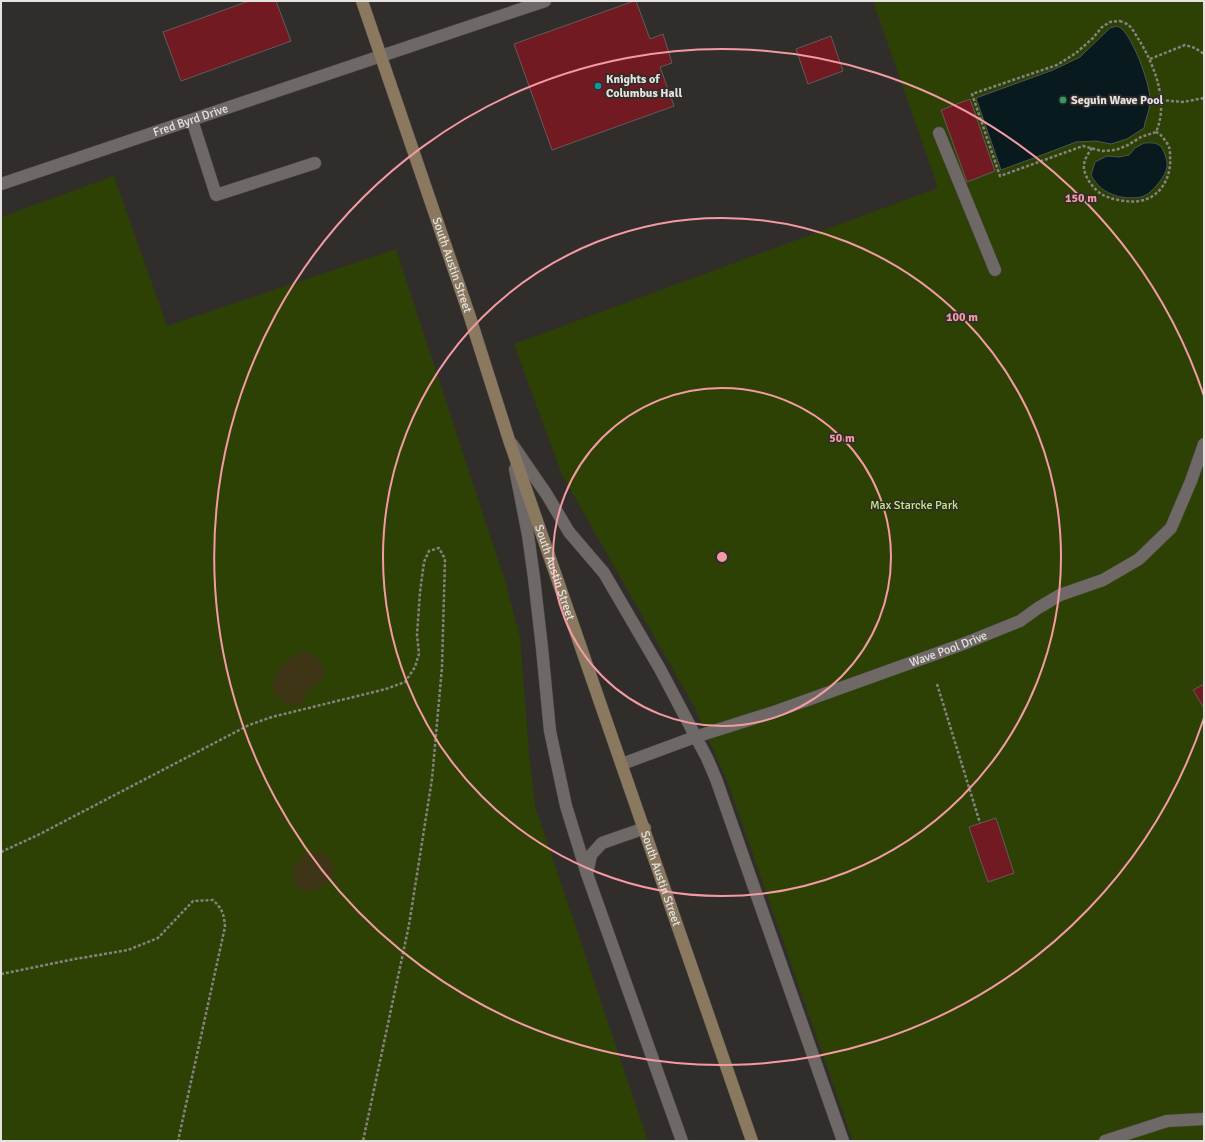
<svg xmlns="http://www.w3.org/2000/svg" width="1205" height="1142" viewBox="0 0 1205 1142" font-family="Signika,sans-serif">
<rect width="100%" height="100%" fill="#312d2b"/>
<g fill="#2e4105">
<polygon points="873,1 1204,1 1204,1141 853,1141 728,783 694,706 562,475 514,344 938,188"/>
<polygon points="114,176 167,326 396,249 505,581 520,637 529,753 535,806 648,1141 1,1141 1,217"/>
</g>
<g fill="#3d3515">
<path d="M306 652C313 654 318 657 321 664 322 666 324 670 324 673 325 682 313 687 307 690L302 703C296 706 291 706 285 703 258 687 284 655 306 652Z"/>
<polygon points="313,852 323,853 331,859 334,867 332,876 325,885 311,891 302,891 293,881 292,869 304,855"/>
</g>
<g fill="#091a1e" stroke="#4b5658">
<path d="M1117 26C1119 27 1121 28 1122 29 1134 40 1152 88 1150 104 1149 112 1145 120 1144 128L1127 139 1111 144 1096 141 1076 142 1042 155 1001 170 976 98 1053 70 1080 57 1110 28Z"/>
<path d="M1144 143C1149 143 1154 142 1159 145 1164 148 1168 162 1167 167 1166 176 1152 193 1144 196 1136 199 1124 198 1117 196 1104 192 1097 186 1091 175L1095 162 1107 156 1119 157 1129 155 1135 148Z"/>
</g>
<g fill="#721a22" stroke="#615b5b">
<polygon points="249,1 276,1 291,41 181,81 163,32"/>
<polygon points="634,1 636,1 650,39 663,34 672,63 660,67 674,106 552,150 514,44"/>
<polygon points="831,36 843,71 808,84 796,49"/>
<polygon points="970,99 995,171 967,182 941,110"/>
<polygon points="1204,684 1204,708 1193,690"/>
<polygon points="996,818 1014,873 988,882 969,827"/>
</g>
<g fill="none" stroke-linecap="round" stroke-linejoin="round">
<defs>
<g id="lane">
<polyline points="381,56 545,1"/>
<polyline points="192,120 216,195 315,163"/>
<polyline points="939,133 995,270"/>
</g>
<g id="street">
<path id="s1" d="M1 184 381 56"/>
<polyline points="512,444 547,495 569,532 604,573 660,669 707,758 716,779 843,1141"/>
<polyline points="515,469 528,535 534,578 542,648 550,731 566,806 587,874 682,1141"/>
<path id="s2" d="M622 764 695 737 774 712 963 644 1020 621 1038 608 1060 595 1103 580 1139 559 1171 528 1191 481 1204 444"/>
<polyline points="587,874 591,855 602,843 645,828"/>
<polyline points="1105,1141 1167,1121 1204,1119"/>
</g>
<g id="secondary">
<path id="s3" d="M362 1 469 314 509 440 752 1141"/>
</g>
</defs>
<use href="#lane" stroke="#4e4a48" stroke-width="13"/>
<use href="#street" stroke="#4e4a48" stroke-width="13"/>
<use href="#secondary" stroke="#4e4a48" stroke-width="13"/>
<g stroke="#868280" stroke-width="2.5" stroke-dasharray="3 2" stroke-linecap="butt">
<path d="M1120 21C1122 22 1126 23 1128 25 1133 28 1136 36 1139 40 1155 66 1169 103 1156 132L1141 137 1128 145 1116 150 1102 151 1083 146 1000 176 972 94 1057 65 1076 53 1093 38 1102 27 1110 22Z"/>
<polyline points="1150,59 1185,45 1195,48 1204,54"/>
<polyline points="1161,100 1183,102 1204,98"/>
<path d="M1092 148C1088 154 1083 161 1084 168 1085 178 1094 190 1103 195 1110 199 1130 203 1139 201 1161 198 1172 176 1170 156 1170 153 1170 149 1169 147 1167 142 1163 138 1160 134L1156 132"/>
<polyline points="937,684 980,823"/>
<polyline points="1,852 38,835 249,725 272,717 386,689 405,682 415,667 419,654 417,635 420,592 424,562 429,551 439,548 445,559 442,667 432,779 409,925 363,1141"/>
<path d="M1 974 75 959 128 950 158 938 193 901 213 900C222 909 224 913 225 927L178 1141"/>
</g>
<use href="#lane" stroke="#6e6967" stroke-width="12"/>
<use href="#street" stroke="#6e6967" stroke-width="12"/>
<use href="#secondary" stroke="#8a795f" stroke-width="12"/>
</g>
<g fill="none" stroke="#f49aa3" stroke-width="2">
<circle cx="722" cy="557" r="169"/>
<circle cx="722" cy="557" r="339"/>
<path d="M1204 718A508 508 0 1 1 1204 396"/>
</g>
<circle fill="#0f9aa8" stroke="#312d2b" stroke-width="1.5" cx="598" cy="86" r="4"/>
<circle fill="#2e9e5b" stroke="#312d2b" stroke-width="1.5" cx="1063" cy="100" r="4"/>
<g text-anchor="middle" stroke-width="3.5" stroke-linejoin="round" paint-order="stroke">
<g font-size="12" font-weight="bold" fill="#e5e2e0" stroke="#312d2b" text-anchor="start">
<text x="606" y="83">Knights of<tspan x="606" dy="14">Columbus Hall</tspan></text>
<text x="1071" y="104">Seguin Wave Pool</text>
</g>
<g font-size="12" fill="#e5e2e0" stroke="#312d2b">
<text dy="4" stroke="none"><textPath href="#s1" startOffset="200">Fred Byrd Drive</textPath></text>
<text dy="4" stroke="none"><textPath href="#s3" startOffset="279">South Austin Street</textPath></text>
<text dy="4" stroke="none"><textPath href="#s3" startOffset="603">South Austin Street</textPath></text>
<text dy="4" stroke="none"><textPath href="#s2" startOffset="346">Wave Pool Drive</textPath></text>
<text dy="4" stroke="none"><textPath href="#s3" startOffset="927">South Austin Street</textPath></text>
</g>
<g font-size="12" fill="#c0ed7a" stroke="#312d2b">
<text x="914" y="509">Max Starcke Park</text>
</g>
</g>
<circle cx="722" cy="557" r="6" fill="#f49aa3" stroke="#312d2b" stroke-width="2"/>
<g font-size="12" text-anchor="middle" font-weight="bold" fill="#f49aa3" stroke="#312d2b" stroke-width="3.5" stroke-linejoin="round" paint-order="stroke">
<text x="1081" y="202">150 m</text>
<text x="962" y="321">100 m</text>
<text x="842" y="442">50 m</text>
</g>
<rect width="1205" height="1142" fill="none" stroke="#e5e2e0" stroke-width="4"/>
</svg>
